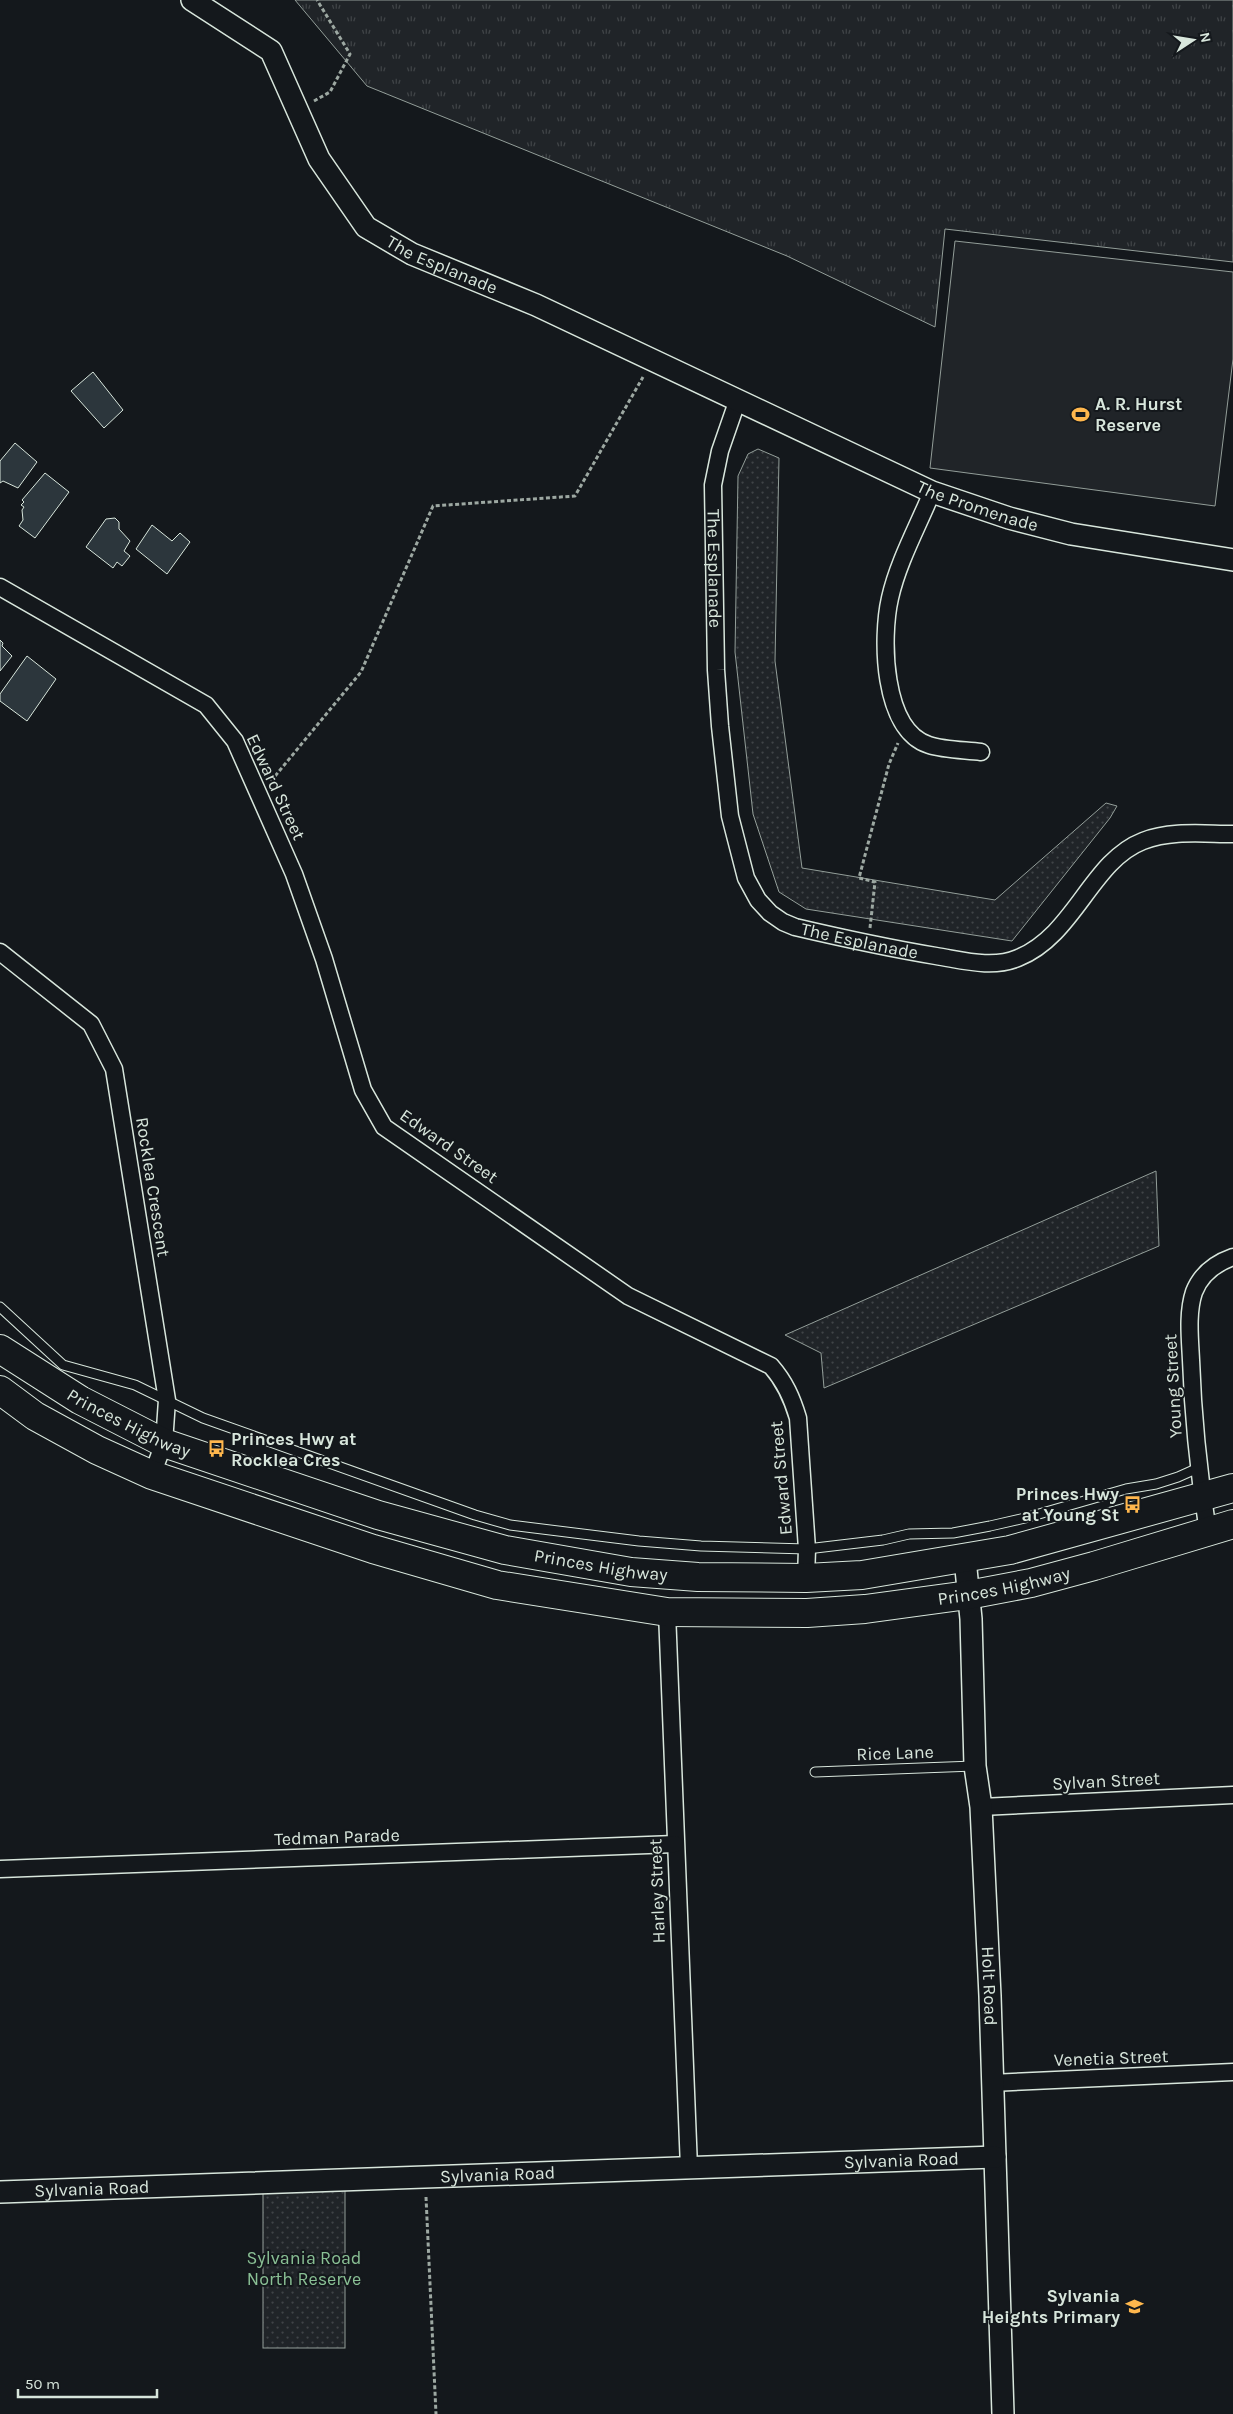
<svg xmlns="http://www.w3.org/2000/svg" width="1233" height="2414" viewBox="0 0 1233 2414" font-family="Karla,sans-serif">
<defs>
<pattern id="grass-tufts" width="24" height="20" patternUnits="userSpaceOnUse" patternTransform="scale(1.25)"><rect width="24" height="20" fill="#202428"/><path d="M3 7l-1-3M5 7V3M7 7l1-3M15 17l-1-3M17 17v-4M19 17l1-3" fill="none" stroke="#404447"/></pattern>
<pattern id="park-dots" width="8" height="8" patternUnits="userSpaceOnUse" patternTransform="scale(1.25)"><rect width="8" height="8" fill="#202428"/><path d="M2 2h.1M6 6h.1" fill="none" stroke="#404447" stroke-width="1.8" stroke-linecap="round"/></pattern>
</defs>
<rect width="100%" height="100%" fill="#14181c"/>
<polygon fill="url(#grass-tufts)" stroke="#939e99" points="295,0 1233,0 1233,262 945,229 935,327 787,256 367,86"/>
<g fill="url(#park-dots)" stroke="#939e99">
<polygon points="758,449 779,458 775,661 802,868 995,900 1106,803 1117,806 1110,818 1012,941 806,909 779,892 753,814 735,652 738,476 748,454"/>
<polygon points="1156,1171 1159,1246 824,1388 821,1353 785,1335"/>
<rect x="263" y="2189" width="82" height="159"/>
</g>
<polygon fill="#202428" stroke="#939e99" points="955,241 1233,272 1233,359 1215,506 930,468"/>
<g fill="#2c363c" stroke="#d8e6dc">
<polygon points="93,372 123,410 104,428 71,391"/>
<polygon points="15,443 37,462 18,488 3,481 0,483 0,461"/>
<polygon points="45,473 69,492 35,538 19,526 23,520 22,510 24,507 21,505 24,502 22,500"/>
<polygon points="115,518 119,522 119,529 130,541 124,551 130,556 122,566 117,562 113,568 86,547 106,519"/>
<polygon points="152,525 172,541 180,533 190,542 167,574 136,549"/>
<polygon points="0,640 3,643 2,646 12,656 0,671"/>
<polygon points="27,656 56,679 27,721 0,701 0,694"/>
</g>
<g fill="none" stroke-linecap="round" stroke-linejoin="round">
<defs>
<g id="service">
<polyline points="0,1307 63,1365 135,1385 203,1418 475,1515 510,1525 639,1541 701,1546 807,1549 883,1540 909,1534 953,1533 990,1526 1025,1518 1126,1489 1156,1484 1178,1477 1198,1468"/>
<polyline points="815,1772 974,1766"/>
</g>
<g id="minor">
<path id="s1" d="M737 402 720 451 713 485 716 670 720 726 730 816 746 878 758 900 770 913 783 922 795 927C842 938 888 948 936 956 962 960 992 969 1018 958 1075 935 1091 861 1143 841 1171 830 1204 834 1233 834"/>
<path d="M932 492C918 526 898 562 890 598 881 637 882 730 929 745 944 750 965 750 981 752"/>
<path d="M0 587 206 705 235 741 294 874 324 959 363 1090 384 1127 628 1296 771 1366C785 1382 792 1398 798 1418L807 1549 806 1578"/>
<polyline points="0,952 91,1024 114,1069 167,1400 164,1443 152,1475"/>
<path d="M1208 1532C1199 1475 1193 1418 1191 1360 1190 1339 1187 1313 1194 1292 1201 1274 1216 1263 1233 1257"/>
<polyline points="667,1612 689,2168"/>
<polyline points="981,1807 1233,1795"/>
<polyline points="0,1869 675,1844"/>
<polyline points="991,2083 1233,2072"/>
</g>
<g id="tertiary">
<path id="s2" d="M192 0 271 51 319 159 366 227 412 254 536 305 932 492 1009 518 1071 534 1233 560"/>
<path id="s3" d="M965 1559 971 1619 975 1766 981 1807 990 1996 1003 2414"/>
<path id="s4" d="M0 2192 995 2157"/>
</g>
<g id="trunk">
<path id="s5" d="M0 1349 80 1400 164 1443 378 1515 505 1550 631 1572 698 1577 806 1578 862 1575 1010 1550 1233 1488"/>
<path id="s6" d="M0 1390 35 1416 97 1450 152 1475 373 1549 497 1585 667 1612 807 1613 865 1609 968 1595 1031 1583 1094 1566 1233 1524"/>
</g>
</defs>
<use href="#service" stroke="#d8e6dc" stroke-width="11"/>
<use href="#minor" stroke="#d8e6dc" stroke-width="19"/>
<use href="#tertiary" stroke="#d8e6dc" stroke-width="24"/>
<use href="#trunk" stroke="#d8e6dc" stroke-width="30"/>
<g stroke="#9da8a2" stroke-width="3" stroke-dasharray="4 2.5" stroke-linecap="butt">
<polyline points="314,101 330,92 350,54 317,0"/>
<polyline points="271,781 361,672 433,506 575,496 643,377"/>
<polyline points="870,928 875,882 859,878 889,764 898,743"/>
<polyline points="426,2197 436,2414"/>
</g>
<use href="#service" stroke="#14181c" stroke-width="9"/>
<use href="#minor" stroke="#14181c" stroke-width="16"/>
<use href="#tertiary" stroke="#14181c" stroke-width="21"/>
<use href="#trunk" stroke="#14181c" stroke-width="28"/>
</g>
<defs>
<symbol id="stadium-bare" viewBox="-9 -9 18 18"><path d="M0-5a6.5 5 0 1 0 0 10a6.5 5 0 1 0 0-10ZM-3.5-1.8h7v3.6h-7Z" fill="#ffb74d" stroke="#14181c" stroke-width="2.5" paint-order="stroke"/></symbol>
<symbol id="bus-bare" viewBox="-9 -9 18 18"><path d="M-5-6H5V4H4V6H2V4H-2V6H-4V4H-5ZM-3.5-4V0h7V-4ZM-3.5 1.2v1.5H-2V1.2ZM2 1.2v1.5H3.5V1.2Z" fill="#ffb74d" stroke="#14181c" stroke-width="2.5" paint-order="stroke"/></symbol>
<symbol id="school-bare" viewBox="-9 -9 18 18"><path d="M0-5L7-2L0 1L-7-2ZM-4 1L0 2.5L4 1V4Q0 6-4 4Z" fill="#ffb74d" stroke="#14181c" stroke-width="2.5" paint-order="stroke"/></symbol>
</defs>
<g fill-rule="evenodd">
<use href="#stadium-bare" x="1068" y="402" width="25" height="25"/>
<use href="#bus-bare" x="204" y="1436" width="25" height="25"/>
<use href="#bus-bare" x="1120" y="1492" width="25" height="25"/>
<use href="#school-bare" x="1122" y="2294" width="25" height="25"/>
</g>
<g text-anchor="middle" stroke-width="4" stroke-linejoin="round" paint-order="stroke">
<g font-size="18" fill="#d8e6dc" stroke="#14181c">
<text dy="6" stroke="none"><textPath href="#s2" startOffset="380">The Esplanade</textPath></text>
<text dy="6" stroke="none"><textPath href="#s2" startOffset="968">The Promenade</textPath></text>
<text dy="6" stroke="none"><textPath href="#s1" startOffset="170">The Esplanade</textPath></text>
<text transform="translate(276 787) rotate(65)" y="6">Edward Street</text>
<text dy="6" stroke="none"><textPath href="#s1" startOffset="620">The Esplanade</textPath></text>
<text transform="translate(449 1146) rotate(35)" y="6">Edward Street</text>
<text transform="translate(153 1187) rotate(81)" y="6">Rocklea Crescent</text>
<text transform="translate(1173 1386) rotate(-93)" y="6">Young Street</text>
<text dy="6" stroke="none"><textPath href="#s5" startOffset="149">Princes Highway</textPath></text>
<text transform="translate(781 1478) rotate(-95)" y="6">Edward Street</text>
<text dy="6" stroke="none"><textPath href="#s5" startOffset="644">Princes Highway</textPath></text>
<text dy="6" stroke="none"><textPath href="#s6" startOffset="1048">Princes Highway</textPath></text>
<text transform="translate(895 1753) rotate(-2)" y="6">Rice Lane</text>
<text transform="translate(1106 1781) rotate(-3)" y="6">Sylvan Street</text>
<text transform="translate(337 1837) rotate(-2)" y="6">Tedman Parade</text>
<text transform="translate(657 1891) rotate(-92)" y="6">Harley Street</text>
<text dy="6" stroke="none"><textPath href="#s3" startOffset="428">Holt Road</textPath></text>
<text transform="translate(1111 2058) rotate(-2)" y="6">Venetia Street</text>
<text dy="6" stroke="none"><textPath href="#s4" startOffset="902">Sylvania Road</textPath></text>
<text dy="6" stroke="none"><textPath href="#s4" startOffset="498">Sylvania Road</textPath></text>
<text dy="6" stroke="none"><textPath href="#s4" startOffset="92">Sylvania Road</textPath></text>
</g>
<g font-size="18" font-weight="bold" fill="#d8e6dc" stroke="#14181c" text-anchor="start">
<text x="1095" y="410">A. R. Hurst<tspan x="1095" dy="21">Reserve</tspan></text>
<text x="231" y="1445">Princes Hwy at<tspan x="231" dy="21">Rocklea Cres</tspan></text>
<text x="1119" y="1500" text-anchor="end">Princes Hwy<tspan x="1119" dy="21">at Young St</tspan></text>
<text x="1120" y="2302" text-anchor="end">Sylvania<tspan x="1120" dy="21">Heights Primary</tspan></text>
</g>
<g font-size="18" fill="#8ac095" stroke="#14181c">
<text x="304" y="2264">Sylvania Road<tspan x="304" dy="21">North Reserve</tspan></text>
</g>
</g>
<g transform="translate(1193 40) rotate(78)" stroke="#14181c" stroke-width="4" paint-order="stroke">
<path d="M0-4L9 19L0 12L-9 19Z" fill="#d8e6dc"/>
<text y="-8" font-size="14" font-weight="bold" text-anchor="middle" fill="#d8e6dc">N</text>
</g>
<path d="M18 2389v8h139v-8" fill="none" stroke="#d8e6dc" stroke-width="2.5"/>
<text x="25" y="2389" font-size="15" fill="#d8e6dc" stroke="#14181c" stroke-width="4" paint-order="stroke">50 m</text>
</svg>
